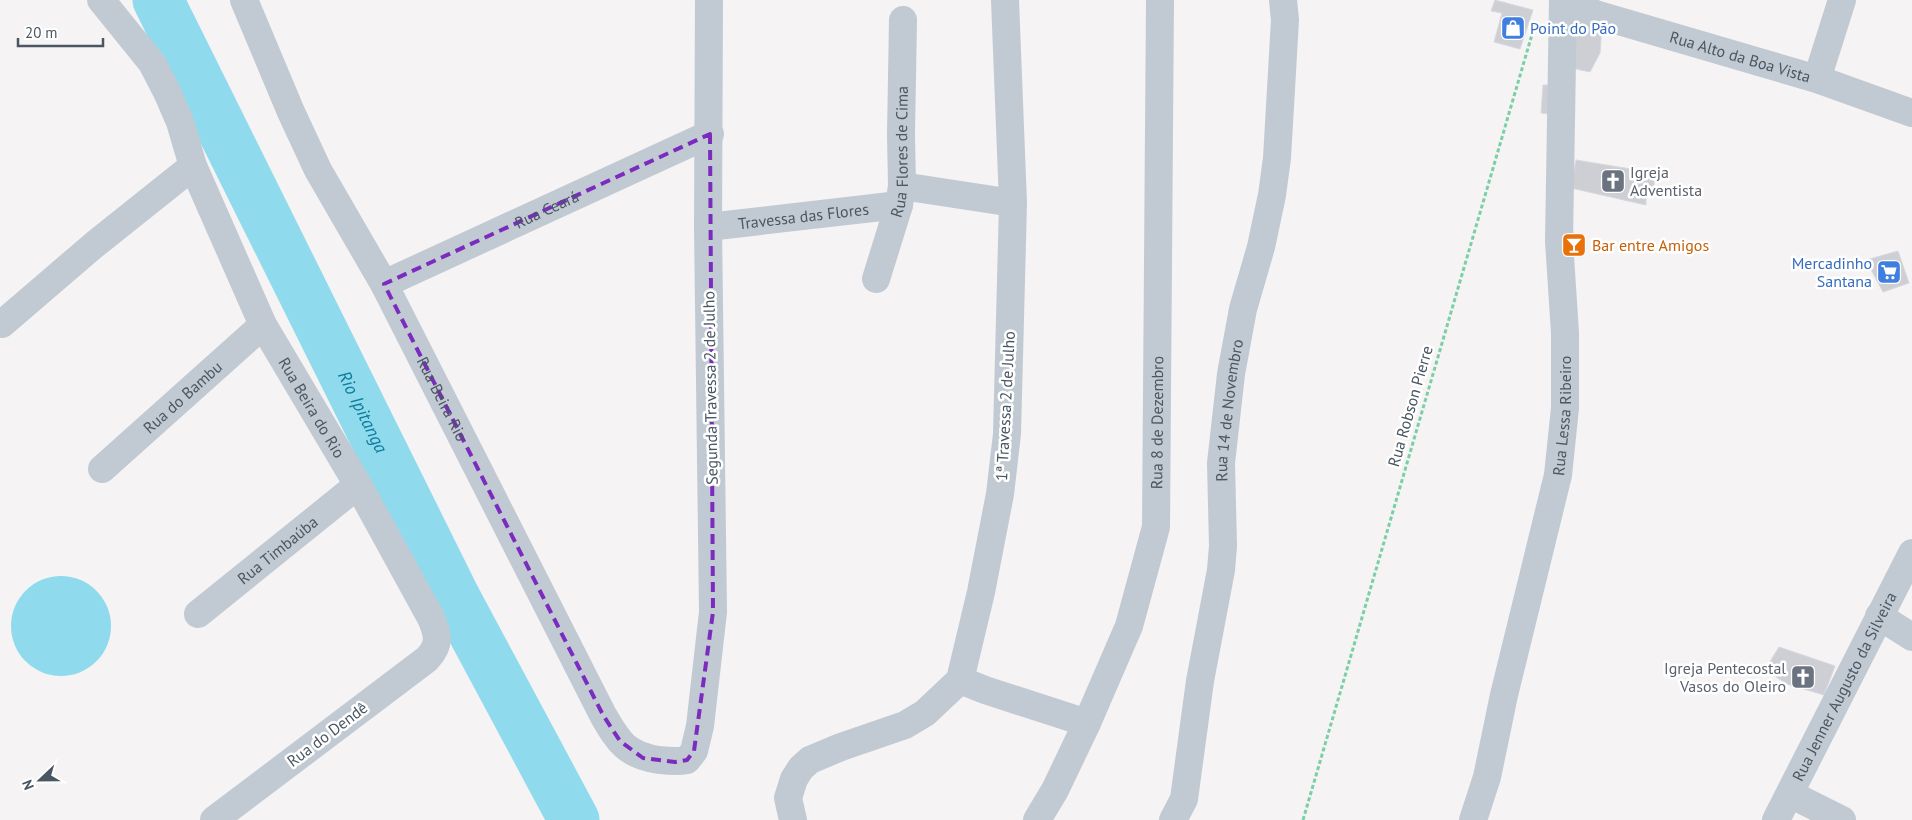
<svg xmlns="http://www.w3.org/2000/svg" width="1912" height="820" viewBox="0 0 1912 820" font-family="'PT Sans',sans-serif">
<rect width="100%" height="100%" fill="#f5f3f3"/>
<circle fill="#90daee" cx="61" cy="626" r="50"/>
<g fill="none" stroke-linecap="round" stroke-linejoin="round">
<path stroke="#90daee" stroke-width="51" id="s1" d="M158 0 455 598 574 820"/>
</g>
<g fill="#cdcfd5" stroke="#d7d9de">
<polygon points="1495,0 1533,10 1520,49 1494,42 1502,13 1491,11"/>
<polygon points="1566,18 1602,24 1600,53 1590,72 1567,67"/>
<polygon points="1543,85 1552,85 1550,114 1541,113"/>
<polygon points="1576,160 1655,173 1653,194 1646,194 1646,205 1571,188"/>
<polygon points="1571,232 1580,236 1576,254 1568,255"/>
<polygon points="1898,251 1909,283 1883,292 1866,260"/>
<polygon points="1779,647 1835,666 1824,695 1787,684 1765,670"/>
</g>
<g fill="none" stroke-linecap="round" stroke-linejoin="round">
<polyline stroke="#7ad0a6" stroke-width="3" stroke-dasharray="4 2.5" stroke-linecap="butt" points="1303,820 1533,31"/>
<g stroke="#c1cad2" stroke-width="28">
<path id="s2" d="M101 0 152 63 167 92 180 122 193 166 263 325 358 485 431 618C438 635 441 644 427 659L214 820"/>
<path id="s3" d="M244 0 291 112 318 170 384 284 603 715C619 743 627 755 659 760 669 761 677 762 687 760L694 751 700 726 713 612 708 227 709 0"/>
<path id="s4" d="M1570 0 1595 14 1817 79 1912 113"/>
<polyline points="1817,79 1842,0"/>
<polyline points="902,186 1013,203"/>
<path id="s5" d="M708 227 899 205"/>
<path id="s6" d="M876 279 899 205 902 186 901 134 903 20"/>
<path id="s7" d="M384 284 710 134"/>
<polyline points="2,324 94,245 193,166"/>
<path id="s8" d="M102 469 263 325"/>
<path id="s9" d="M198 614 358 485"/>
<polyline points="1879,616 1912,637"/>
<polyline points="960,680 985,690 1087,723"/>
<polyline points="1790,794 1842,820"/>
<polyline points="793,820 788,798 794,779 801,768 810,760 841,747 905,725 925,713 960,680 981,592 1000,494 1007,434 1013,203 1005,0"/>
<path id="s10" d="M1037 820 1055 790 1087 723 1129 626 1156 527 1160 0"/>
<path id="s11" d="M1173 820 1184 799 1200 681 1221 570 1223 546 1221 463 1231 374 1243 309 1261 247 1272 195 1277 158 1285 20 1283 0"/>
<path id="s12" d="M1473 820 1487 777 1504 695 1558 475 1565 408V333L1559 241 1563 0"/>
<path id="s13" d="M1776 820 1912 553"/>
</g>
</g>
<path fill="none" stroke="#7b2cbf" stroke-width="4" stroke-dasharray="10 6" stroke-linejoin="round" d="M710 134 713 612 694 751 687 760 675 762 643 758 620 741 603 715 384 284Z"/>
<defs>
<symbol id="shop-square" viewBox="-11 -11 22 22"><rect x="-9" y="-9" width="18" height="18" rx="4" fill="#3f7fe0" stroke="#fff"/><path d="M-5-2.5h2.3a2.7 3.5 0 0 1 5.4 0H5L5.5 6h-11ZM-1.5-2.5h3a1.5 2.3 0 0 0-3 0Z" fill="#fff"/></symbol>
<symbol id="church-square" viewBox="-11 -11 22 22"><rect x="-9" y="-9" width="18" height="18" rx="4" fill="#6b7280" stroke="#fff"/><path d="M-1.2-6h2.4v3.5h3.3v2.4h-3.3V6h-2.4V-.1h-3.3v-2.4h3.3Z" fill="#fff"/></symbol>
<symbol id="bar-square" viewBox="-11 -11 22 22"><rect x="-9" y="-9" width="18" height="18" rx="4" fill="#e8710a" stroke="#fff"/><path d="M-6-5H6L.8 .8V4.5H3.5V6h-7V4.5H-.8V.8Z" fill="#fff"/></symbol>
<symbol id="supermarket-square" viewBox="-11 -11 22 22"><rect x="-9" y="-9" width="18" height="18" rx="4" fill="#3f7fe0" stroke="#fff"/><path d="M-6-5.5h2.5l.6 2H6L4.5 2H-2.5L-4.4-4H-6ZM-1.5 3.2a1.3 1.3 0 1 0 .1 0ZM3 3.2a1.3 1.3 0 1 0 .1 0Z" fill="#fff"/></symbol>
</defs>
<g fill-rule="evenodd">
<use href="#shop-square" x="1499" y="14" width="28" height="28"/>
<use href="#church-square" x="1599" y="167" width="28" height="28"/>
<use href="#bar-square" x="1560" y="231" width="28" height="28"/>
<use href="#supermarket-square" x="1875" y="258" width="28" height="28"/>
<use href="#church-square" x="1789" y="663" width="28" height="28"/>
</g>
<g text-anchor="middle" stroke-width="5" stroke-linejoin="round" paint-order="stroke">
<g font-size="16" fill="#366cbe" stroke="#fff" text-anchor="start">
<text x="1530" y="34">Point do Pão</text>
<text x="1872" y="269" text-anchor="end">Mercadinho<tspan x="1872" dy="18">Santana</tspan></text>
</g>
<g font-size="16" fill="#4a5661" stroke="#fff">
<text dy="6" stroke="none"><textPath href="#s4" startOffset="180">Rua Alto da Boa Vista</textPath></text>
<text dy="6" stroke="none"><textPath href="#s6" startOffset="131">Rua Flores de Cima</textPath></text>
<text dy="6" stroke="none"><textPath href="#s7" startOffset="179">Rua Ceará</textPath></text>
<text dy="6" stroke="none"><textPath href="#s5" startOffset="96">Travessa das Flores</textPath></text>
<text transform="translate(710 388) rotate(-91)" y="6">Segunda Travessa 2 de Julho</text>
<text dy="6" stroke="none"><textPath href="#s8" startOffset="108">Rua do Bambu</textPath></text>
<text dy="6" stroke="none"><textPath href="#s3" startOffset="446">Rua Beira Rio</textPath></text>
<text transform="translate(1005 406) rotate(-87)" y="6">1ª Travessa 2 de Julho</text>
<text transform="translate(1410 406) rotate(-74)" y="6">Rua Robson Pierre</text>
<text dy="6" stroke="none"><textPath href="#s2" startOffset="462">Rua Beira do Rio</textPath></text>
<text dy="6" stroke="none"><textPath href="#s11" startOffset="416">Rua 14 de Novembro</textPath></text>
<text dy="6" stroke="none"><textPath href="#s12" startOffset="415">Rua Lessa Ribeiro</textPath></text>
<text dy="6" stroke="none"><textPath href="#s10" startOffset="422">Rua 8 de Dezembro</textPath></text>
<text dy="6" stroke="none"><textPath href="#s9" startOffset="102">Rua Timbaúba</textPath></text>
<text dy="6" stroke="none"><textPath href="#s13" startOffset="150">Rua Jenner Augusto da Silveira</textPath></text>
<text transform="translate(327 734) rotate(-37)" y="6">Rua do Dendê</text>
</g>
<g font-size="16" fill="#5b616d" stroke="#fff" text-anchor="start">
<text x="1630" y="178">Igreja<tspan x="1630" dy="18">Adventista</tspan></text>
<text x="1786" y="674" text-anchor="end">Igreja Pentecostal<tspan x="1786" dy="18">Vasos do Oleiro</tspan></text>
</g>
<g font-size="16" fill="#c56008" stroke="#fff" text-anchor="start">
<text x="1592" y="251">Bar entre Amigos</text>
</g>
<g font-size="18" font-style="italic" fill="#0c7c9b" stroke="#fff">
<text dy="6" stroke="none"><textPath href="#s1" startOffset="460">Rio Ipitanga</textPath></text>
</g>
</g>
<g transform="translate(40 780) rotate(248)" stroke="#ffffff" stroke-width="4" paint-order="stroke">
<path d="M0-4L9 19L0 12L-9 19Z" fill="#4a5661"/>
<text y="-8" font-size="14" font-weight="bold" text-anchor="middle" fill="#4a5661">N</text>
</g>
<path d="M18 38v8h85v-8" fill="none" stroke="#4a5661" stroke-width="2.5"/>
<text x="25" y="38" font-size="15" fill="#4a5661" stroke="#ffffff" stroke-width="4" paint-order="stroke">20 m</text>
</svg>
